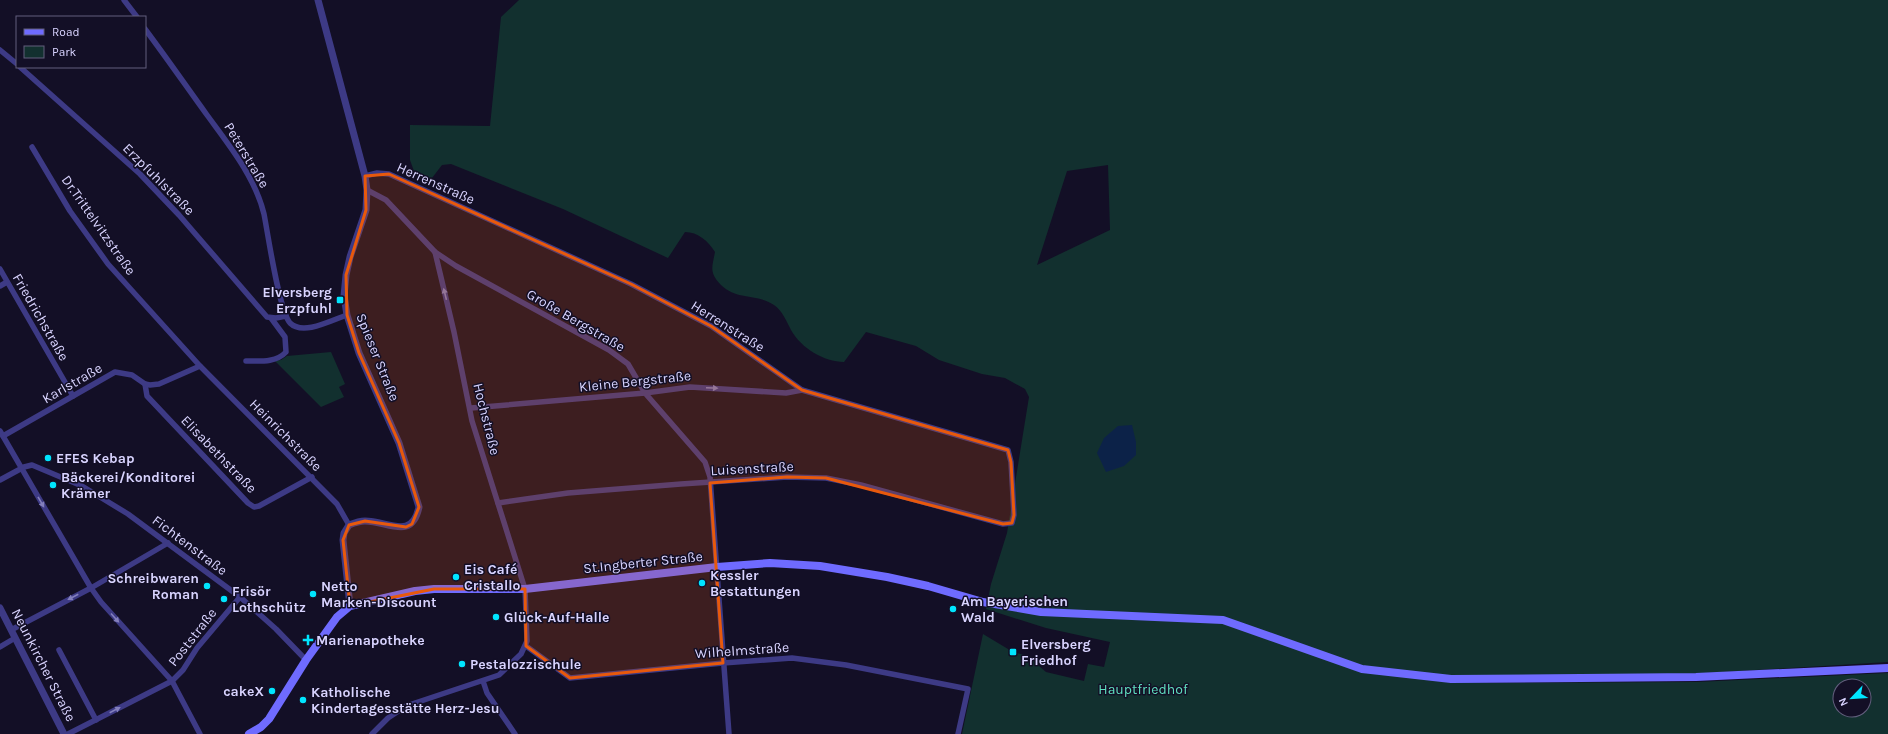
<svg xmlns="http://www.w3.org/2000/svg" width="1888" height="734" viewBox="0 0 1888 734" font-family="Karla,sans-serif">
<rect width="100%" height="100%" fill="#130f26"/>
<g fill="#12302f" fill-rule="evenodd">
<path d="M519 0H1888V662L1690 674 1467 683 1697 682 1888 673V734H962L983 634 1013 652 1032 657 1039 666 1046 672 1084 681 1088 664 1104 667 1110 642 1046 628 986 609 991 584 1007 533 1029 397 1025 389 1005 378 982 374 939 360 916 346 866 332 844 362C824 362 801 348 791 330 787 322 782 310 774 305 756 293 738 301 721 285 709 272 712 268 715 252 708 241 698 232 685 232L668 258 563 209 451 164 442 165 432 178 424 179 415 174 410 160V125L490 126 501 17ZM1108 165 1110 230 1037 265 1067 171ZM1840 686H1864V710H1840Z"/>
<polygon points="331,352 345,384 339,387 344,397 321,407 275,361 281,360 287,356"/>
</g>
<polygon fill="#0c2248" points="1132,425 1136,442 1136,455 1124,466 1106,472 1097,453 1104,438 1118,426"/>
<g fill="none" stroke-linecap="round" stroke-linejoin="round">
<g stroke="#3d3a85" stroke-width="5.5">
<polyline points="124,0 137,17"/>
<path d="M145 29C166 57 186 86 207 115 229 145 255 177 264 214 268 234 279 311 290 323 303 336 332 320 347 315"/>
<polyline points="0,50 17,64"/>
<polyline points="20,67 140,174 179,215 267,317 276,318 286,316"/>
<polyline points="32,147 70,211 108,264 200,366 337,504 349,525"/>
<polyline points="365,176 377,173 389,174 631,284 711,326 802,390 1008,450 1011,462 1014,515 1012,523 1003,524 861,485 826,478 787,477 681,484 568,493 498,503"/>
<polyline points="367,190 386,200 435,252 456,266 609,350 628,364 645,393 705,462 710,477 729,734"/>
<polyline points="0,269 73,396"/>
<polyline points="0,286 7,282"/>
<path d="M246 361C259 361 276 363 286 352L285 337 271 318"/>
<polyline points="145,384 147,396 248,503 254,507 259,506 312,477"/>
<polyline points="471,408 645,393 690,387 786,393 802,390"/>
<polyline points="0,431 91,588 101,602 172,681 200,734"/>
<polyline points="3,436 115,372 132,375 145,384 150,385 159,384 200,366"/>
<polyline points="0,480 24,467 32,465 82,486 128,514 240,597 276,629 306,660"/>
<polyline points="11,630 91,588 168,543"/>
<polyline points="526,646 570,678 723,663 792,658 846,665 968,689 958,734"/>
<polyline points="0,647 15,638"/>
<polyline points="59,650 96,720"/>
<polyline points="483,681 487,693 515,734"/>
<polyline points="68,734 172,681 183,670 197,648 240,597"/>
<polyline points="372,734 388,718 406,706 499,675 521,654 527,641 525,589 472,421 454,332 435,252"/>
</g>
<g stroke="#3d3a85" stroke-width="7">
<path d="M318 0 365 176 367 190 366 210 350 257 346 275 344 296 347 315 359 353 399 443 419 507C412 541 388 521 365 521 360 521 354 523 349 525L344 533 343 540 350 606"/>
<polyline points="0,608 64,734"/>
</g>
<polyline stroke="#6f6bff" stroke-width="8" points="249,734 261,727 269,719 306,660 337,617 350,606 415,591 434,589 525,589 717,567 770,563 820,566 887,577 928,586 983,602 1041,612 1223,620 1362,669 1451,679 1696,677 1888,668"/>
</g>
<defs><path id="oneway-solid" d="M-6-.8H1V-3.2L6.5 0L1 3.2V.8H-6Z"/></defs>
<g fill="#837fbc">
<use href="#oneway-solid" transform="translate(445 294) rotate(-104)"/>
<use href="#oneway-solid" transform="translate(712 388) rotate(3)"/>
<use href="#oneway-solid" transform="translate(41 502) rotate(60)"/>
<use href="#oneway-solid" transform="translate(73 597) rotate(152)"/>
<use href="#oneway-solid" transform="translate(115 618) rotate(48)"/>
<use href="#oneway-solid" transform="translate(115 710) rotate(-27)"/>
</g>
<path fill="#e8590c" fill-opacity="0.2" stroke="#e8590c" stroke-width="3" stroke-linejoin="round" d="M389 174 631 284 711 326 802 390 1008 450 1011 462 1014 515 1012 523 1003 524 826 478 787 477 710 483 723 663 570 678 526 646 525 589H434L350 606 343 540 349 525 365 521 406 527 412 524 419 507 399 443 359 353 347 315 346 275 366 210 365 176Z"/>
<g fill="#00e5ff" stroke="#130f26" stroke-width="1.5">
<rect x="336" y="296" width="8" height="8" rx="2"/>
<circle cx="48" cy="458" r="4"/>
<circle cx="53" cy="485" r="4"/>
<circle cx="456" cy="577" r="4"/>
<circle cx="702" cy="583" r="4"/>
<circle cx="207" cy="586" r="4"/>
<circle cx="313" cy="594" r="4"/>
<circle cx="224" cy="599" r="4"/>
<circle cx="953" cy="609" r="4"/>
<circle cx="496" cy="617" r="4"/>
<path d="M306 634h4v4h4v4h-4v4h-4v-4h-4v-4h4z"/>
<rect x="1009" y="648" width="8" height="8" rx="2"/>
<circle cx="462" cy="664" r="4"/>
<circle cx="272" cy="691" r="4"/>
<circle cx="303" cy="700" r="4"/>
</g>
<g text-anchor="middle" stroke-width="3" stroke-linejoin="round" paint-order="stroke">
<g font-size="14" fill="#d9d4ff" stroke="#130f26">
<text transform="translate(247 155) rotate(59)" y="5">Peterstraße</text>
<text transform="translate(159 179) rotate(45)" y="5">Erzpfuhlstraße</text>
<text transform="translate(436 183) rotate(24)" y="5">Herrenstraße</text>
<text transform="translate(99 225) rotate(55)" y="5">Dr.Trittelvitzstraße</text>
<text transform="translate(41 317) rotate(60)" y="5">Friedrichstraße</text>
<text transform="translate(576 320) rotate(30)" y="5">Große Bergstraße</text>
<text transform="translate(728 326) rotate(32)" y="5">Herrenstraße</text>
<text transform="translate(378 357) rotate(68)" y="5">Spieser Straße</text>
<text transform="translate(635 381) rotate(-6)" y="5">Kleine Bergstraße</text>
<text transform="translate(72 383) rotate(-30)" y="5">Karlstraße</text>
<text transform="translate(487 419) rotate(76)" y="5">Hochstraße</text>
<text transform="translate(286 435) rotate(45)" y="5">Heinrichstraße</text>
<text transform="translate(219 454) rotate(46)" y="5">Elisabethstraße</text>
<text transform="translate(752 468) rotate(-3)" y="5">Luisenstraße</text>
<text transform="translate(190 545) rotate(37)" y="5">Fichtenstraße</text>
<text transform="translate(643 562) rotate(-6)" y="5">St.Ingberter Straße</text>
<text transform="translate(192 637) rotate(-52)" y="5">Poststraße</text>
<text transform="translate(742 650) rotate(-4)" y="5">Wilhelmstraße</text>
<text transform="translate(44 665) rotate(63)" y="5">Neunkircher Straße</text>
</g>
<g font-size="14" font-weight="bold" fill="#d9d4ff" stroke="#130f26" text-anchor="start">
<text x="332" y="297" text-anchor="end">Elversberg<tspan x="332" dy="16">Erzpfuhl</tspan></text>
<text x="56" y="463">EFES Kebap</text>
<text x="61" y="482">Bäckerei/Konditorei<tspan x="61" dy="16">Krämer</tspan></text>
<text x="464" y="574">Eis Café<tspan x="464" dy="16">Cristallo</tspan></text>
<text x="710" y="580">Kessler<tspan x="710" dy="16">Bestattungen</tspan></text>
<text x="199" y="583" text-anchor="end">Schreibwaren<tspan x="199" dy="16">Roman</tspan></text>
<text x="321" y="591">Netto<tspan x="321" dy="16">Marken-Discount</tspan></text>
<text x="232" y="596">Frisör<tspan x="232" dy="16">Lothschütz</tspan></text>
<text x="961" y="606">Am Bayerischen<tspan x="961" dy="16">Wald</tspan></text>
<text x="504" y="622">Glück-Auf-Halle</text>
<text x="316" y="645">Marienapotheke</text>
<text x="1021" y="649">Elversberg<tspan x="1021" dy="16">Friedhof</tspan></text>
<text x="470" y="669">Pestalozzischule</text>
<text x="264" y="696" text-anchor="end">cakeX</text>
<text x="311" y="697">Katholische<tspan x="311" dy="16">Kindertagesstätte Herz-Jesu</tspan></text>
</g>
<g font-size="14" fill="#5fe0c0" stroke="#130f26">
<text x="1143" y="694">Hauptfriedhof</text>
</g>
</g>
<rect x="16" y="16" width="130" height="52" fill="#130f26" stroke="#625e7d"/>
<rect x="24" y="29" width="20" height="6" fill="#6f6bff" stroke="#625e7d"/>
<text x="52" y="36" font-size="12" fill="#d9d4ff">Road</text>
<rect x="24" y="46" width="20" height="12" fill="#12302f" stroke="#625e7d"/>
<text x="52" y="56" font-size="12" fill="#d9d4ff">Park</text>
<g transform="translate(1852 698) rotate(245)"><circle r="19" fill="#130f26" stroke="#625e7d"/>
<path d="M0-3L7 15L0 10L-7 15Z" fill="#00e5ff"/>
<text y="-6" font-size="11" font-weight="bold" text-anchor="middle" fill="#d9d4ff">N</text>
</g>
</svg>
